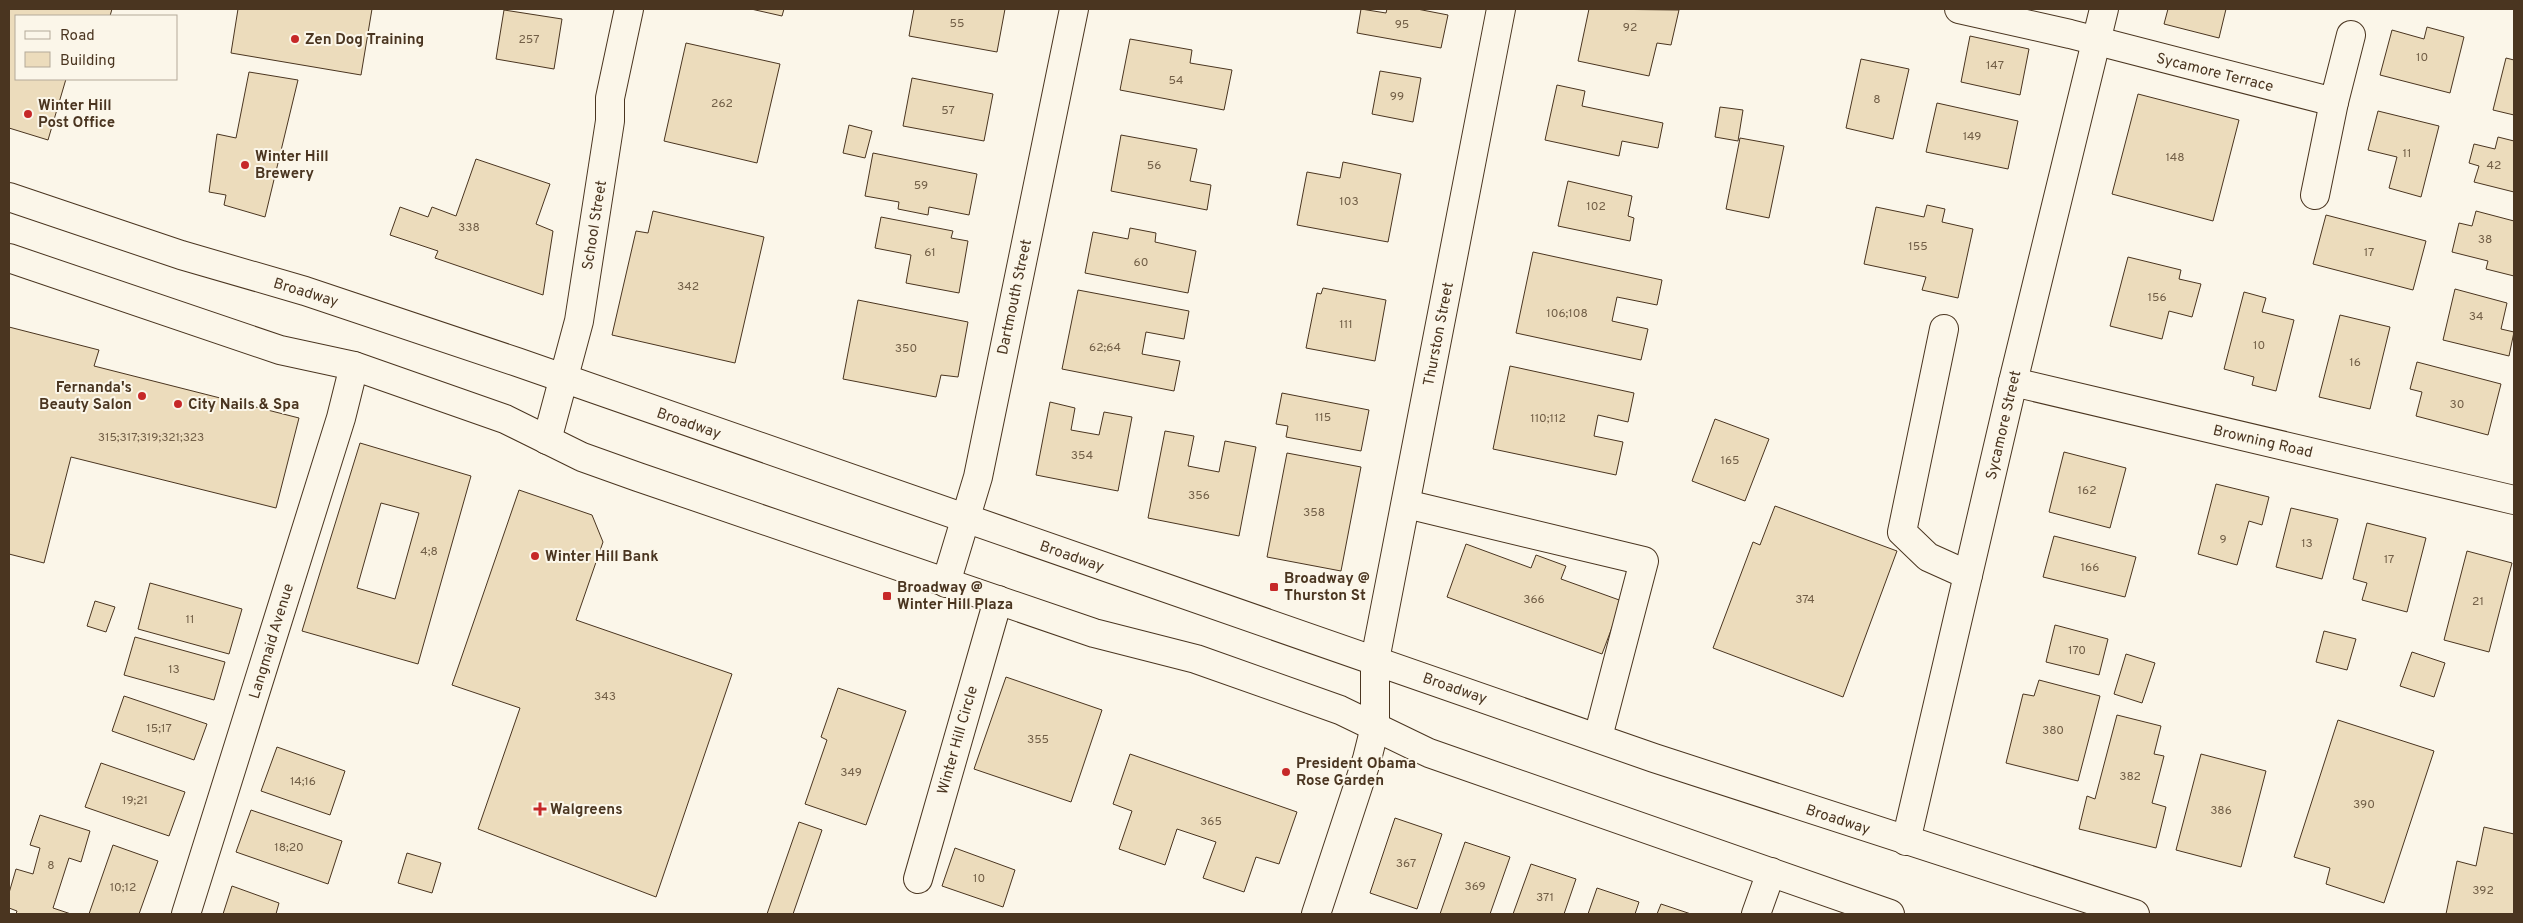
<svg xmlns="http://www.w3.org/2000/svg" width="2523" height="923" viewBox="0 0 2523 923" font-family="Overpass,sans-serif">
<rect width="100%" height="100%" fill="#fbf6e9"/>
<g fill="#ecdcbc" stroke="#4a3520" fill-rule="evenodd">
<polygon points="9,9 112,9 110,16 16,16 16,79 66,79 48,140 9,128"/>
<polygon points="238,9 372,9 361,75 231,53"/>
<polygon points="751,9 784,9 782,16"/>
<polygon points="914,9 1005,9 997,52 909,36"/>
<polygon points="1361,9 1386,13 1387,9 1417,9 1448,15 1441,48 1357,33"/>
<polygon points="1589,9 1679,10 1671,45 1657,43 1649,76 1578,61"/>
<polygon points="2168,9 2226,9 2219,38 2164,24"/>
<polygon points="504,10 562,19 554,69 496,59"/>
<polygon points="2427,27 2464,37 2450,93 2380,75 2392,30 2424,39"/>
<polygon points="1970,36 2029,49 2020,95 1961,82"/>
<polygon points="1130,39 1192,50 1190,63 1232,70 1224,110 1120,90"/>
<polygon points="686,43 780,64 757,163 664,141"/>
<polygon points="2506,58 2514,60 2514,115 2493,110"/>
<polygon points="1861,59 1909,69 1893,139 1846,128"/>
<polygon points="1380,71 1421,78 1413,122 1372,114"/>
<polygon points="249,72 298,80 265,217 224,205 226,195 209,192 217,134 236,138"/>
<polygon points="912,78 993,94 984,141 903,126"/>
<polygon points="1557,85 1585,91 1582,106 1663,123 1658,148 1622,141 1619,156 1545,140"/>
<polygon points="2138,94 2239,120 2213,221 2112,194"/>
<polygon points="1937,103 2018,121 2008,169 1926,152"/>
<polygon points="1720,107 1743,110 1738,141 1715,137"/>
<polygon points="2378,111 2439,126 2421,197 2389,188 2397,157 2368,150"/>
<polygon points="849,125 872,131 865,158 843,153"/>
<polygon points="1121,135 1197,149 1190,181 1211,185 1207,210 1111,191"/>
<polygon points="2498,137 2514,141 2514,192 2474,182 2479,166 2469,163 2474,144 2495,149"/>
<polygon points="1740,138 1784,146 1769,218 1726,209"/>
<polygon points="873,153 977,174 969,215 929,207 928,215 898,209 899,202 865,196"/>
<polygon points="476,159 550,184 536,224 553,231 543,295 435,258 438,251 390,235 400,207 428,217 432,207 456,216"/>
<polygon points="1343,162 1401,174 1388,242 1297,225 1307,172 1340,178"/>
<polygon points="1568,181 1632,196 1628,216 1634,218 1630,241 1558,226"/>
<polygon points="1927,205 1945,209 1942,222 1973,229 1958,298 1922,290 1926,277 1864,264 1876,207 1924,217"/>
<polygon points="653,211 764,237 735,363 612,335 636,231 648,233"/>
<polygon points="2476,211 2514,221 2514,276 2486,269 2488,261 2452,252 2459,223 2472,226"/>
<polygon points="2326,215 2426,241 2413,290 2313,264"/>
<polygon points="881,217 953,231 951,238 968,241 959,293 906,283 911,255 875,248"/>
<polygon points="1130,228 1156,233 1155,242 1196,251 1188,293 1085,273 1093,232 1128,239"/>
<polygon points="1533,252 1662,280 1657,305 1617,297 1612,321 1648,329 1641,360 1516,333"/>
<polygon points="2128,257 2181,270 2179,279 2201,284 2192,317 2169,311 2162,339 2110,326"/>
<polygon points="1323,288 1386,300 1375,361 1306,348 1317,293 1321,294"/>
<polygon points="2455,289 2507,303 2501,329 2514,332 2509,356 2443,340"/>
<polygon points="1078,290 1189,311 1184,339 1146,332 1142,354 1180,361 1174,391 1062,369"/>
<polygon points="2244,292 2266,298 2262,312 2294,320 2276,391 2252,385 2254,377 2224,369"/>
<polygon points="858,300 968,322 958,377 941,375 936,397 843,379"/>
<polygon points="2340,315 2390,327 2370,409 2319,397"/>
<polygon points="9,327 99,350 94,366 299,418 276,508 71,457 44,563 9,554"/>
<polygon points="2417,362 2501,384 2488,435 2416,416 2422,392 2410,389"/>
<polygon points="1510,366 1634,393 1628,422 1598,415 1594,436 1623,442 1616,475 1493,449"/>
<polygon points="1282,393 1369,410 1361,451 1286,437 1288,426 1276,424"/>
<polygon points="1050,402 1075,408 1071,430 1099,435 1104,412 1132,417 1118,491 1036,475"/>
<polygon points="1715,419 1769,439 1745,501 1692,481"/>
<polygon points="1165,431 1194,436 1188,466 1219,472 1225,441 1256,447 1239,536 1148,518"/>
<path d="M360 443 471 476 418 664 302 631ZM381 503 419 513 395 599 357 588Z"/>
<polygon points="2064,452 2126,468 2110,528 2049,512"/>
<polygon points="1287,453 1361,467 1341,571 1267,557"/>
<polygon points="2216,484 2269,497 2262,525 2249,521 2237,565 2198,554"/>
<polygon points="519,490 592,515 603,542 576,620 732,674 656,897 478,829 520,708 452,685"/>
<polygon points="1775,506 1897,551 1843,697 1713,648 1753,542 1760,545"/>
<polygon points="2291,508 2338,519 2322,579 2276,567"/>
<polygon points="2367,523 2426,538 2407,612 2362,600 2367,583 2353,579"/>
<polygon points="2054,536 2136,557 2125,597 2043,577"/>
<polygon points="1466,544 1531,568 1536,555 1566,566 1561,579 1622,601 1602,654 1447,597"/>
<polygon points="2467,551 2512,563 2489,652 2444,640"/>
<polygon points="150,583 242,609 229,654 138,629"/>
<polygon points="95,601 115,607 106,632 87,626"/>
<polygon points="2055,625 2108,639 2099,675 2046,662"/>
<polygon points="2324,631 2356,639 2347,670 2316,662"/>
<polygon points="135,637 225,662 214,700 124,675"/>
<polygon points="2412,652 2445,663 2434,697 2400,686"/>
<polygon points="2126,654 2155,663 2142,703 2114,694"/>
<polygon points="1006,677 1102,710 1071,802 974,769"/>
<polygon points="2039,680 2100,696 2078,781 2006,763 2023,694 2034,696"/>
<polygon points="838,688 906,711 866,825 805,804 827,740 821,737"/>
<polygon points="124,696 207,724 194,760 112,731"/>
<polygon points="2117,715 2161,726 2154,754 2164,756 2152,803 2166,807 2156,848 2079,829 2087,796 2095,799"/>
<polygon points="2338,720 2434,751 2384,903 2326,884 2330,868 2294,857"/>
<polygon points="277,747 345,771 330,815 261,791"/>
<polygon points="1130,754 1297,812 1279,864 1256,857 1244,892 1203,878 1216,842 1177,829 1165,865 1119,849 1132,811 1113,804"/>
<polygon points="2201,754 2266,771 2241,867 2176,850"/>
<polygon points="101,763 185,792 169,836 85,807"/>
<polygon points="251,810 342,841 328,884 236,852"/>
<polygon points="40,815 90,831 81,862 69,858 53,908 71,914 16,914 17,911 9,908 9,893 16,869 33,874 40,848 30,845"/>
<polygon points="1395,818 1442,834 1417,909 1370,893"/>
<polygon points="799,822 822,830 793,914 767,914"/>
<polygon points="2484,827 2514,834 2514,914 2446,914 2457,861 2476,866"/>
<polygon points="1465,842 1510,857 1490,914 1440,914"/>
<polygon points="113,845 158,861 139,914 89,914"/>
<polygon points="955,848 1015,870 1003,907 942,886"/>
<polygon points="407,853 441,863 432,893 398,883"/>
<polygon points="1531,864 1576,879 1564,914 1513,914"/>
<polygon points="232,886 279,903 276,914 223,914"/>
<polygon points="1597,888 1639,902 1635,914 1588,914"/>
<polygon points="1661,904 1691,914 1657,914"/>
</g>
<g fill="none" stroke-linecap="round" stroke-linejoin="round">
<defs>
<g id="minor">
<polyline points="1959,9 2070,34 2334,102 2351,35"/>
<polyline points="2315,195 2334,102"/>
<polyline points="1944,329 1902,532 1928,557 1968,575"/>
<polyline points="2013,382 2514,500"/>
<polyline points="547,440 579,321 610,121 610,98 629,9"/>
<polyline points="1406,504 1644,561 1598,737"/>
<polyline points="946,583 978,477 1074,9"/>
<polyline points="1906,841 2013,382 2104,9"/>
<polyline points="918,879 998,600"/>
<polyline points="186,914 341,418 354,366"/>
<polyline points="1316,914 1367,759 1375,727 1375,660 1501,9"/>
<polyline points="1756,914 1771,872"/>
</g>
<g id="major">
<polyline points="9,197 181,255 305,291 517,362 1654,758 2135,914"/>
<polyline points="9,258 280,350 354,366 505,419 582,457 638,477 1094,633 1196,659 1340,710 1429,753 1890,914"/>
</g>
</defs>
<use href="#minor" stroke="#4a3520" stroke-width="30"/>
<use href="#major" stroke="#4a3520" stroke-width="30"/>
<use href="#minor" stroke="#fbf6e9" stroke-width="28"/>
<use href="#major" stroke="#fbf6e9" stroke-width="28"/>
</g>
<g fill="#c62828" stroke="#fbf6e9" stroke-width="2">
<circle cx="295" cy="39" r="5"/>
<circle cx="28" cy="114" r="5"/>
<circle cx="245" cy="165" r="5"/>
<circle cx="142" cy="396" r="5"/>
<circle cx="178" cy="404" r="5"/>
<circle cx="535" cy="556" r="5"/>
<rect x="1269" y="582" width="10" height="10" rx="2.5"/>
<rect x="882" y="591" width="10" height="10" rx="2.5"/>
<circle cx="1286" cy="772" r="5"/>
<path d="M537.5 801.5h5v5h5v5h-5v5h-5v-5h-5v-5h5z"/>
</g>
<g text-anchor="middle" stroke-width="4" stroke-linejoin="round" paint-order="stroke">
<g font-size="12" fill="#725f47">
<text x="957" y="27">55</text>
<text x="1402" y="28">95</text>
<text x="1630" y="31">92</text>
<text x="529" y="43">257</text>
<text x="2422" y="61">10</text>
<text x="1995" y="69">147</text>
<text x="1176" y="84">54</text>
<text x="1397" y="100">99</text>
<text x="1877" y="103">8</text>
<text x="722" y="107">262</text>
<text x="948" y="114">57</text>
<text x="1972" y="140">149</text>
<text x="2407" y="157">11</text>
<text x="2175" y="161">148</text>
<text x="1154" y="169">56</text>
<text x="2494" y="169">42</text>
<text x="921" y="189">59</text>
<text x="1349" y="205">103</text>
<text x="1596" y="210">102</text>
<text x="469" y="231">338</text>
<text x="2485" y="243">38</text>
<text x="1918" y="250">155</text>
<text x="930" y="256">61</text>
<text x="2369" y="256">17</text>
<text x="1141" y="266">60</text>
<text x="688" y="290">342</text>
<text x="2157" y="301">156</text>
<text x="1567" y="317">106;108</text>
<text x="2476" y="320">34</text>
<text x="1346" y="328">111</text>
<text x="2259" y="349">10</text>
<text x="1105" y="351">62;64</text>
<text x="906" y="352">350</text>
<text x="2355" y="366">16</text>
<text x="2457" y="408">30</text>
<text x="1323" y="421">115</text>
<text x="1548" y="422">110;112</text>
<text x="151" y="441">315;317;319;321;323</text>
<text x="1082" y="459">354</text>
<text x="1730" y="464">165</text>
<text x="2087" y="494">162</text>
<text x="1199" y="499">356</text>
<text x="1314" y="516">358</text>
<text x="2223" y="543">9</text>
<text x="2307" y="547">13</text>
<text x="429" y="555">4;8</text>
<text x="2389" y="563">17</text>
<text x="2090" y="571">166</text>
<text x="1534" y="603">366</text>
<text x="1805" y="603">374</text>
<text x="2478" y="605">21</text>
<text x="190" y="623">11</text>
<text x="2077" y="654">170</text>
<text x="174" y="673">13</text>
<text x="605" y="700">343</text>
<text x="159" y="732">15;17</text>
<text x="2053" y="734">380</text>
<text x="1038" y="743">355</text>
<text x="851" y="776">349</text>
<text x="2130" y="780">382</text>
<text x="303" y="785">14;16</text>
<text x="135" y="804">19;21</text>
<text x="2364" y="808">390</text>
<text x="2221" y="814">386</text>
<text x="1211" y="825">365</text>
<text x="289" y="851">18;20</text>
<text x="1406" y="867">367</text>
<text x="51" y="869">8</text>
<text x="979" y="882">10</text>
<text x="1475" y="890">369</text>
<text x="123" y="891">10;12</text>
<text x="2483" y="894">392</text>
<text x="1545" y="901">371</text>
</g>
<g font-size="15" font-weight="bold" fill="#4a3520" stroke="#fbf6e9" text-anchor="start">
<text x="305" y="44">Zen Dog Training</text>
<text x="38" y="110">Winter Hill<tspan x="38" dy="17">Post Office</tspan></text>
<text x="255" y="161">Winter Hill<tspan x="255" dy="17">Brewery</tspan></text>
<text x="132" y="392" text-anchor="end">Fernanda's<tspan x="132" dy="17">Beauty Salon</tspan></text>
<text x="188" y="409">City Nails &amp; Spa</text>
<text x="545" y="561">Winter Hill Bank</text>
<text x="1284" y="583">Broadway @<tspan x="1284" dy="17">Thurston St</tspan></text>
<text x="897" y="592">Broadway @<tspan x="897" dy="17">Winter Hill Plaza</tspan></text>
<text x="1296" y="768">President Obama<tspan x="1296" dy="17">Rose Garden</tspan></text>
<text x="550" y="814">Walgreens</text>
</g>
<g font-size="15" fill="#4a3520" stroke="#fbf6e9">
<text transform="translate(2215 72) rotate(14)" y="5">Sycamore Terrace</text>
<text transform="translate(594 225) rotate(-81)" y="5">School Street</text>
<text transform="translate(306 292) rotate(17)" y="5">Broadway</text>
<text transform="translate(1014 297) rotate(-78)" y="5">Dartmouth Street</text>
<text transform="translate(1438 334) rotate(-79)" y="5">Thurston Street</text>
<text transform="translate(689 423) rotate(19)" y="5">Broadway</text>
<text transform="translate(2003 425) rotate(-77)" y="5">Sycamore Street</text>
<text transform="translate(2263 441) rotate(13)" y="5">Browning Road</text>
<text transform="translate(1072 556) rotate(19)" y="5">Broadway</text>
<text transform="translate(271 641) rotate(-73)" y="5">Langmaid Avenue</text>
<text transform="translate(1455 688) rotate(19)" y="5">Broadway</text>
<text transform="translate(957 740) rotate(-74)" y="5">Winter Hill Circle</text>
<text transform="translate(1838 819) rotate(18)" y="5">Broadway</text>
</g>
</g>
<rect width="2523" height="923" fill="none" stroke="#4a3520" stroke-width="20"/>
<rect x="15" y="15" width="162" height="65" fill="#fbf6e9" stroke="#b4a999"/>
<rect x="25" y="31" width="25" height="8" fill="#fbf6e9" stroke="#b4a999"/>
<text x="60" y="40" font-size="15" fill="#4a3520">Road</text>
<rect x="25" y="52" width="25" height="15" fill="#ecdcbc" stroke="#b4a999"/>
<text x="60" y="65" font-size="15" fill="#4a3520">Building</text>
</svg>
